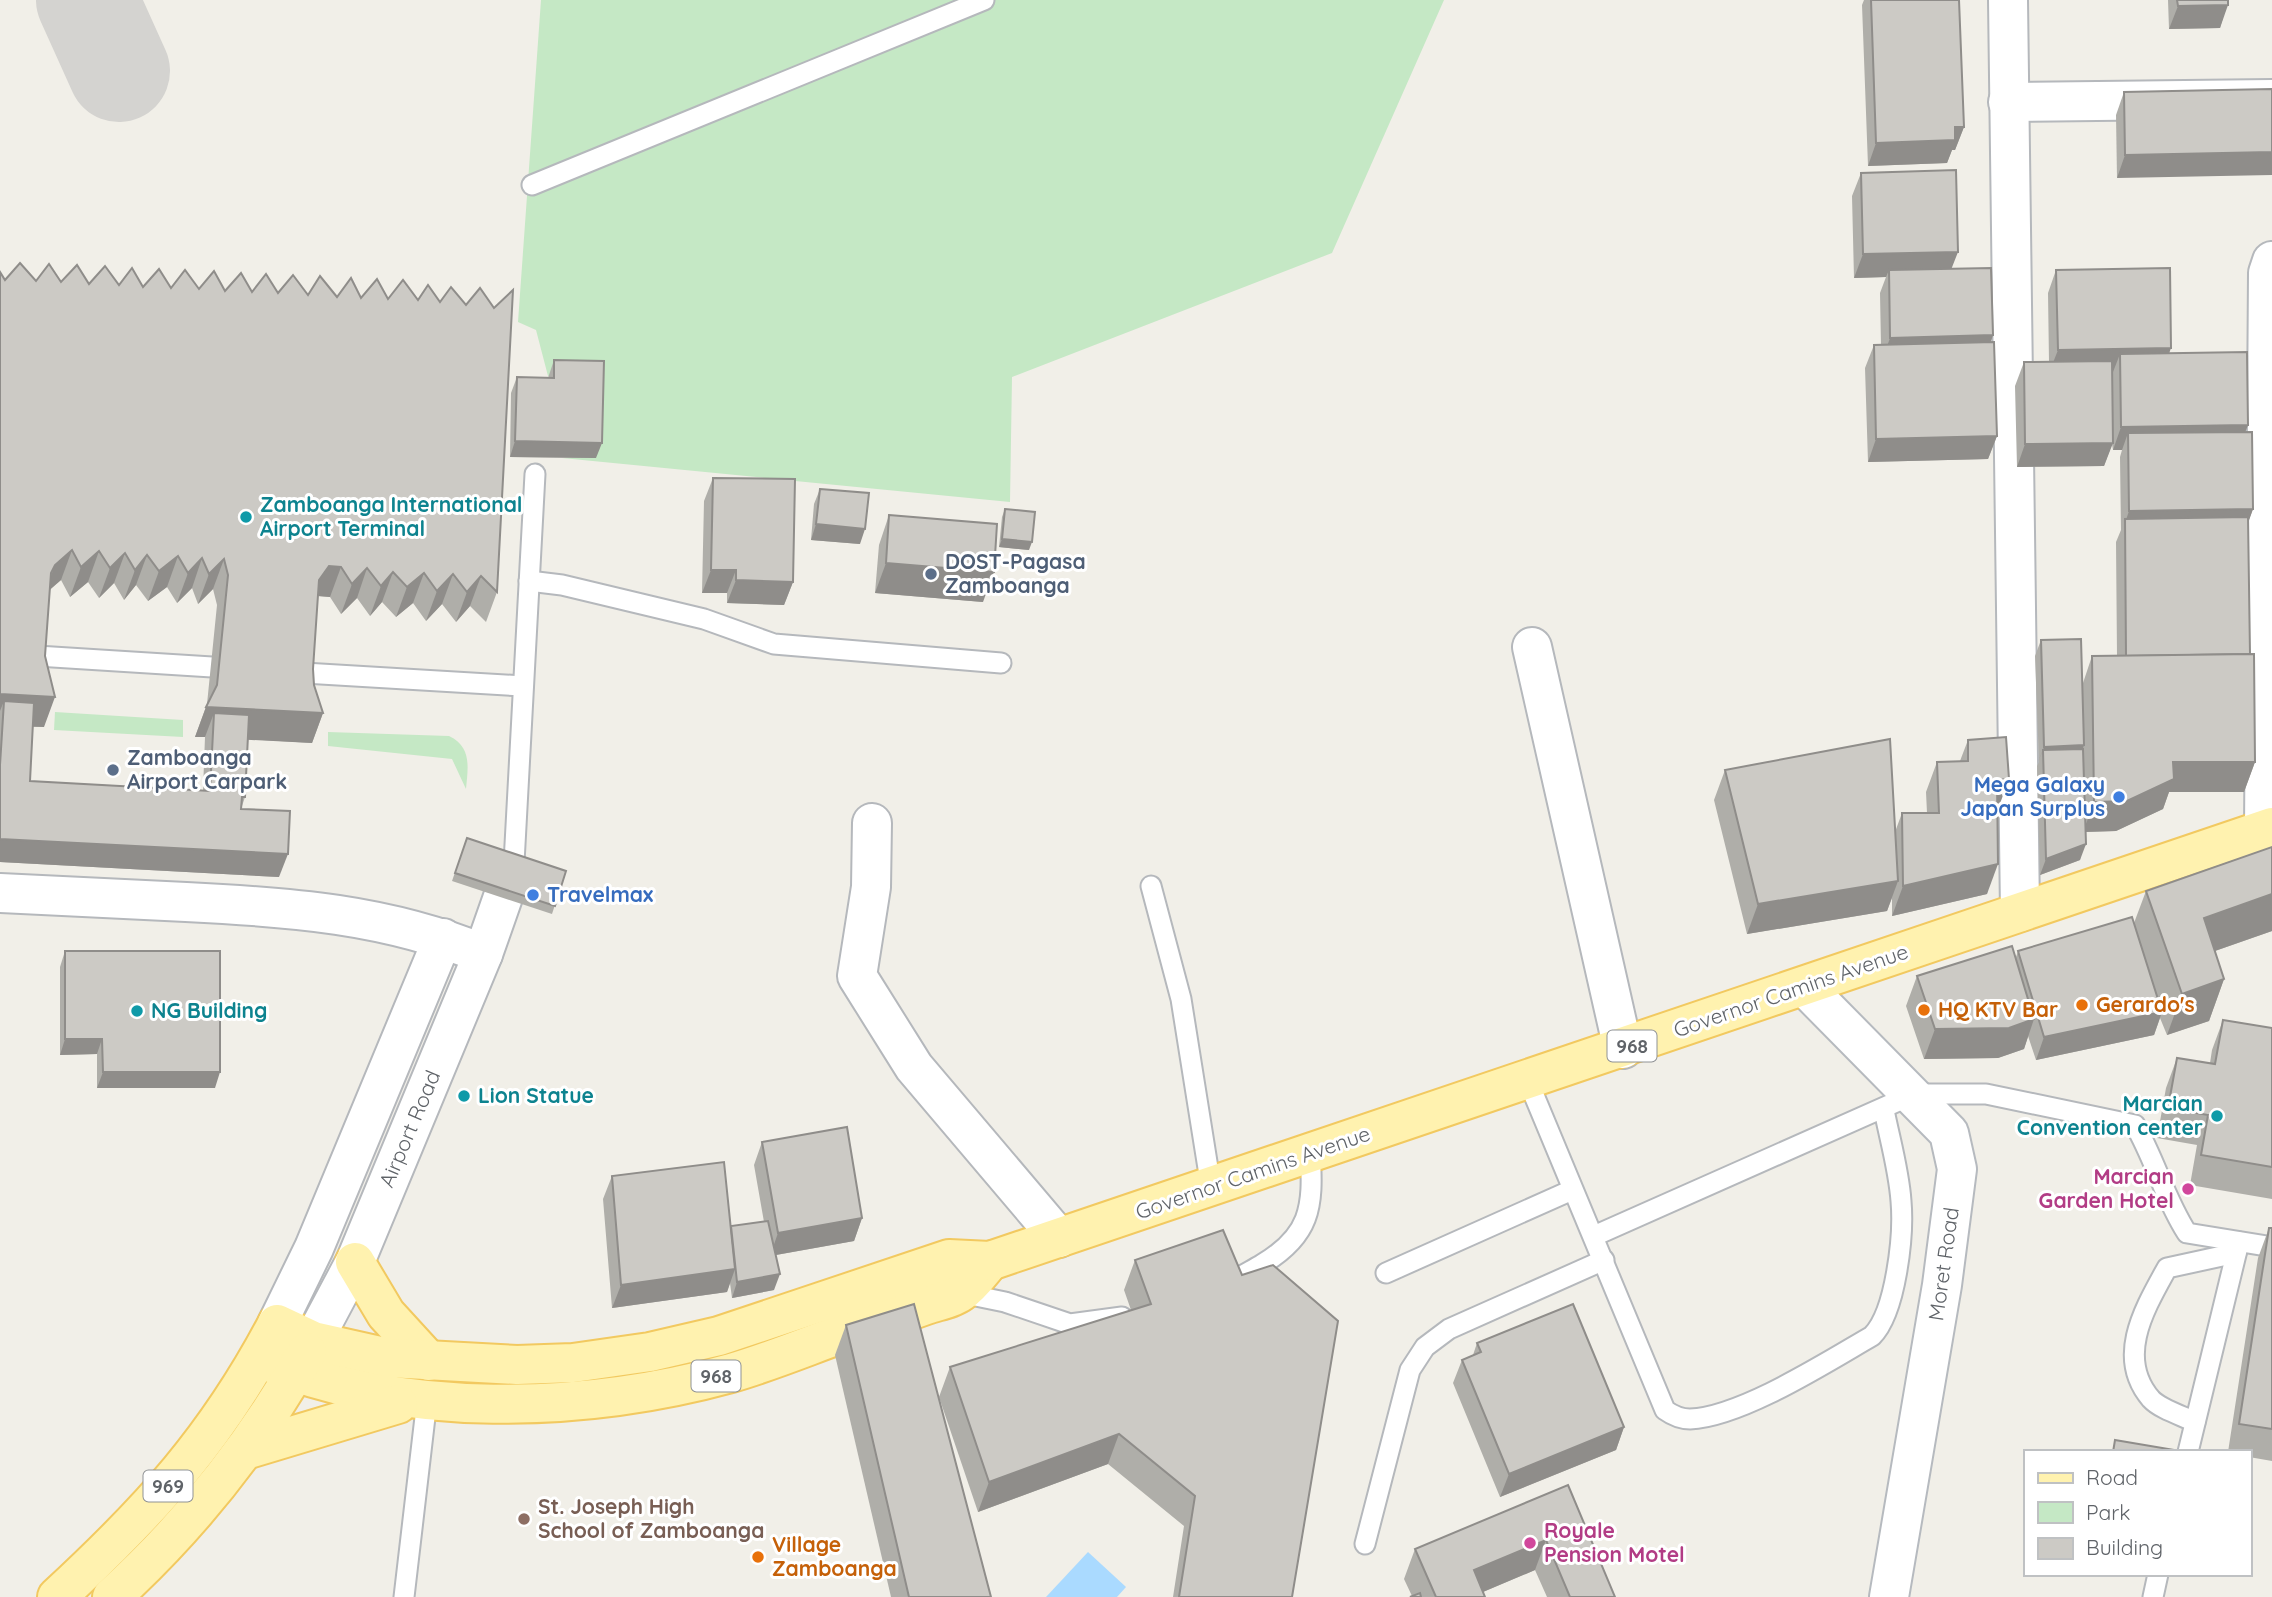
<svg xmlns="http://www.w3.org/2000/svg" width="2272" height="1597" viewBox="0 0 2272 1597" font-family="Quicksand,sans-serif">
<rect width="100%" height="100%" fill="#f1efe8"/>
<g fill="#c5e8c5">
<polygon points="541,0 1444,0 1332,253 1012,377 1010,502 562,458 596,458 598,377 548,376 536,330 518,322"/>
<polygon points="55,712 183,720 183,737 54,730"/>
<path d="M328 732 449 736C472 747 468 767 466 789L452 759 328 746Z"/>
</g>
<polygon fill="#aadaff" points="1088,1552 1126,1587 1117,1597 1046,1597"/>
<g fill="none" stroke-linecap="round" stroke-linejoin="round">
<polyline stroke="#d4d3d0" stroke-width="102" points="87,0 119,71"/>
<defs>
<g id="lane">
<polyline points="532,185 984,0"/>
<polyline points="529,581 562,585 704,619 774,644 1001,663"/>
<polyline points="37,656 212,667"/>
<polyline points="304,673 523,686"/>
<polyline points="514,863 535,474"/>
<polyline points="1151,886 1181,999 1211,1187"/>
<path d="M1528 1081 1665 1410C1672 1415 1680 1419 1690 1419 1741 1417 1827 1362 1872 1336 1896 1312 1904 1235 1901 1201 1899 1171 1890 1140 1884 1110"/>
<path d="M1594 1236 1914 1094H1986L2135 1125C2155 1160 2165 1199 2187 1233L2272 1247"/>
<polyline points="1386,1273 1572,1190"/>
<path d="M1222 1285C1236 1280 1248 1272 1261 1265 1310 1236 1314 1208 1310 1153"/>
<polyline points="960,1290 961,1293 1005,1302 1070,1324 1122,1317"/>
<path d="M2195 1422C2183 1416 2160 1409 2151 1399 2115 1357 2145 1308 2167 1268L2236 1253"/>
<polyline points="2188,1452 2239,1242"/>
<polyline points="1365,1544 1410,1370 1425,1347 1449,1329 1604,1260"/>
<polyline points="404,1597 427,1400"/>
<polyline points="2153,1597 2158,1574"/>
</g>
<g id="street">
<polyline points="2008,0 2020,912"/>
<polyline points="2008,102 2272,99"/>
<polyline points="1532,647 1623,1049"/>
<polyline points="872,823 871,887 857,976 914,1067 1059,1238"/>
<polyline points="2264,830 2268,273 2272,261"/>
<path d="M0 893C62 896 124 899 186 902 289 907 387 914 483 954"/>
<polyline points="277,1324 314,1248 443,938"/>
<polyline points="313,1341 355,1262 483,954 503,897"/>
</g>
<polyline id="secondary" points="1805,987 1949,1133 1957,1169 1942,1285 1889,1597"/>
<g id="primary">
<polyline points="355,1262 386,1314 429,1361"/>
<path d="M259 1358C400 1420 585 1413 731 1373 769 1362 805 1347 841 1334 870 1325 898 1315 926 1305 937 1301 952 1299 961 1292 972 1285 981 1271 990 1261"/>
<polyline points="245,1450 398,1404"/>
<path d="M57 1597C151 1510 217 1438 277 1324L313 1341 389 1358 517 1365 573 1363 650 1352 719 1336 949 1259 990 1261 2272 827"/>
<path d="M112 1597C191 1525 255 1444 307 1352"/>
</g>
</defs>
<use href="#lane" stroke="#b5b8bc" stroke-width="23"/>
<use href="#street" stroke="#b5b8bc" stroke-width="42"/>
<use href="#secondary" stroke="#b6babf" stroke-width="42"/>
<use href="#primary" stroke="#f2c960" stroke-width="42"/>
<use href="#lane" stroke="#fff" stroke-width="19"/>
<use href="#street" stroke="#fff" stroke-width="38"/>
<use href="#secondary" stroke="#fff" stroke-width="38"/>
<use href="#primary" stroke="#fff2af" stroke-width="38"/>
</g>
<g fill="#afaea9" fill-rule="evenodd">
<polygon points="1864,0 1959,0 1964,127 1955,150 1952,150 1947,163 1868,166 1862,5"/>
<polygon points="2140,0 2228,0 2220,28 2169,29 2168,0"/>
<polygon points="2272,89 2117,178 2116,115 2124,92"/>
<polygon points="1861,173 1952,269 1993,335 1991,342 1997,436 1988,459 1868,462 1865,368 1874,345 1881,345 1880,293 1886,277 1854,278 1852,196"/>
<polygon points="2056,270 2169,353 2248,425 2245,432 2253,509 2248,522 2250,654 2255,762 2244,792 2169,792 2163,809 2116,831 2085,832 2080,860 2040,875 2037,766 2039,762 2035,656 2041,640 2083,683 2092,656 2117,656 2116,542 2121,530 2120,457 2122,450 2113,450 2112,444 2104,466 2017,467 2015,386 2024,362 2049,362 2048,293"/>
<path d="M0 272 5 280 278 293 497 592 486 622 470 606 456 622 442 604 426 621 413 603 396 617 382 602 370 616 357 598 341 614 330 597 318 596 313 669 314 685 323 713 312 743 248 739 245 797 241 809 279 877 0 862ZM61 580 70 597 88 582 99 598 114 583 124 600 136 585 148 601 167 587 177 603 192 588 198 604 213 589 217 605 207 704 195 737H205L203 790 30 781 33 727H44L45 656 50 589Z"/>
<polygon points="554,360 596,458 510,457 511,393 517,377 548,378"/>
<polygon points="713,478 793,582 784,605 727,603 727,593 702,593 704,501"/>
<polygon points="820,489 860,544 811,540 814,504"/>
<polygon points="1005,509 1029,550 999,547 1002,517"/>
<polygon points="889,515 983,602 875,593 879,545"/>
<polygon points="1968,740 1998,809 1987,894 1892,916 1892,898 1887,911 1747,934 1714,800 1725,770 1895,832 1902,813 1927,813 1926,792 1937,762 1960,761"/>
<polygon points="467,838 566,871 552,914 452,881"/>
<polygon points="2272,847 2272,931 2215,951 2224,979 2209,1021 2167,1035 2160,1018 2154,1035 2036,1060 2028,1036 2024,1049 1998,1058 1924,1059 1906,1006 1917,976 2016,957 2018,951 2134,923 2146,891"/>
<polygon points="65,951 215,1088 97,1088 97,1054 60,1055 60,967"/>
<polygon points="2223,1020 2272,1028 2272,1199 2190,1185 2197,1145 2157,1138 2166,1088 2177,1058 2210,1063 2212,1050"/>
<polygon points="762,1142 862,1218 854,1241 776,1255 774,1290 732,1298 730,1283 727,1292 612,1308 603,1199 612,1176 731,1227 764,1222 754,1165"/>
<polygon points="2269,1228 2272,1228 2272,1461 2249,1457 2249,1452 2228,1452 2258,1258"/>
<polygon points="1135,1260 1292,1597 1173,1597 1184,1526 1108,1464 978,1512 939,1397 950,1367 1131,1310 1124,1290"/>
<polygon points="846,1325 991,1597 891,1597 835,1355"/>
<polygon points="1477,1343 1624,1427 1616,1450 1500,1497 1453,1383 1462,1360 1473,1355"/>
<polygon points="1568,1485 1615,1597 1547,1597 1535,1570 1483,1592 1485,1597 1410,1597 1412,1596 1404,1579 1415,1549"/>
</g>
<g fill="#8f8d8a">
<polygon points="2228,5 2220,28 2169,29 2178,6"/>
<polygon points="1955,127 1964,127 1955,150 1952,150 1947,163 1868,166 1876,143"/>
<polygon points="2272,152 2272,175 2117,178 2125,155"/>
<polygon points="1958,252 1949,275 1889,270 1886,277 1854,278 1863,254"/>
<polygon points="1993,335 1985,359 1882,361 1890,338"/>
<polygon points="2171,348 2163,371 2120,354 2113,372 2049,373 2058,350"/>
<polygon points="2248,425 2239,448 2128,433 2122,450 2113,450 2121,427"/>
<polygon points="1997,436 1988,459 1868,462 1876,439"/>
<polygon points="515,441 602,443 596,458 510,457"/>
<polygon points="2113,443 2104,466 2017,467 2025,444"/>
<polygon points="2253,509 2245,532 2125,523 2129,511"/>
<polygon points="816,524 865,529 860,544 811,540"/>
<polygon points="1002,539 1032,542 1029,550 999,547"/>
<polygon points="72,550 61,580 44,595 55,565"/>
<polygon points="99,551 88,582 70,597 81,567"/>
<polygon points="125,553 114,583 99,598 110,568"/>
<polygon points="147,555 136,585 124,600 135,570"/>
<polygon points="178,556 167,587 148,601 159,571"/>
<polygon points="202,558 192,588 177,603 188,573"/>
<polygon points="224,559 213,589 198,604 209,574"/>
<polygon points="886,563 994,572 983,602 875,593"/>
<polygon points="329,566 341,567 330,597 318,596 319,580"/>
<polygon points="367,568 357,598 341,614 352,584"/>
<polygon points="711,570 736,570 727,593 702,593"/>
<polygon points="393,572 382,602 370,616 381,586"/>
<polygon points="424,573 413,603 396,617 407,587"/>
<polygon points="453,574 442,604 426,621 437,591"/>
<polygon points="481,576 470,606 456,622 467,592"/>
<polygon points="736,580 793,582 784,605 727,603"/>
<polygon points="0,694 55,697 44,727 2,725 4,701 0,711"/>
<polygon points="206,707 323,713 312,743 213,738 214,713 205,737 195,737"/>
<polygon points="2084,745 2079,761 2043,750 2038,762 2044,747"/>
<polygon points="2173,762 2255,762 2244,792 2169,792 2163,809 2116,831 2083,832 2094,802"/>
<polygon points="2009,779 1998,809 1986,810 1997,780"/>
<polygon points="0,839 288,854 279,877 0,862"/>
<polygon points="2086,844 2080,860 2040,875 2046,859"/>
<polygon points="1998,864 1987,894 1892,916 1903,886"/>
<polygon points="1898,881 1887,911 1747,934 1758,904"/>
<polygon points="2272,894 2272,931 2189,960 2204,918"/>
<polygon points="2224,979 2209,1021 2167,1035 2182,994"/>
<polygon points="2162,1012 2154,1035 2036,1060 2044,1037"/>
<polygon points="2034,1019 2024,1049 1998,1058 1924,1059 1935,1029"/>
<polygon points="65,1039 102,1039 97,1054 60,1055"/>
<polygon points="103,1072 220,1072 215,1088 97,1088"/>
<polygon points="862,1218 854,1241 770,1256 778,1233"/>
<polygon points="735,1269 727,1292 612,1308 621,1285"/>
<polygon points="780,1274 774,1290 732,1298 737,1282"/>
<polygon points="1624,1427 1616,1450 1500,1497 1509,1474"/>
<polygon points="1119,1434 1108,1464 978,1512 989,1482"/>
<polygon points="1546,1540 1535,1570 1471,1597 1474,1570"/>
</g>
<g fill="#cccac5" stroke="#8f8d8a" stroke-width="2">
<polygon points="1871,0 1959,0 1964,127 1955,127 1955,140 1876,143"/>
<polygon points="2177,0 2228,0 2228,5 2178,6"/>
<polygon points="2272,89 2272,152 2125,155 2124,92"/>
<polygon points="1956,170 1958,252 1863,254 1861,173"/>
<polygon points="20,263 36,281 49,264 61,282 77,265 89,284 105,266 119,285 132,268 143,287 159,269 171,288 185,270 199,289 214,271 225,291 241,273 252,292 266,274 278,293 293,275 308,295 320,276 337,297 351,278 361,298 377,279 388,299 403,280 418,300 428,285 440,302 451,287 466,305 480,288 494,308 513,290 497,592 481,576 467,592 453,574 437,591 424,573 407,587 393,572 381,586 367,568 352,584 341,567 329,566 319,580 313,669 314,685 323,713 206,707 217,685 228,575 224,559 209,574 202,558 188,573 178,556 159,571 147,555 135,570 125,553 110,568 99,551 81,567 72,550 55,565 51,573 45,656 55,697 0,694 0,272 5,280"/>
<polygon points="1991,268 1993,335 1890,338 1889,270"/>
<polygon points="2170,268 2171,348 2058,350 2056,270"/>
<polygon points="1994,342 1997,436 1876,439 1874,345"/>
<polygon points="2247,352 2248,425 2121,427 2120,354"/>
<polygon points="554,360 604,361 602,443 515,441 517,377 554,378"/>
<polygon points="2112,361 2113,443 2025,444 2024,362"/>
<polygon points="2252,432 2253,509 2129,511 2128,433"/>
<polygon points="713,478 795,479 793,582 736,580 736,570 711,570"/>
<polygon points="820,489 869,493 865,529 816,524"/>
<polygon points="1005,509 1035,512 1032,542 1002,539"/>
<polygon points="889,515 997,524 994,572 886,563"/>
<polygon points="2248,517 2250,654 2126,656 2125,519"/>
<polygon points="2081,639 2084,745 2044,747 2041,640"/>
<polygon points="2254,654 2255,762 2173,762 2174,779 2127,801 2094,802 2092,656"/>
<polygon points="4,701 34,703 30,781 210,791 214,713 249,715 245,797 242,797 241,809 290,811 288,854 0,839 0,765"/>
<polygon points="2006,737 2009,779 1997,780 1998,864 1903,886 1902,813 1939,813 1937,762 1968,761 1968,740"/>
<polygon points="1890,739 1898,881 1758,904 1725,770"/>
<polygon points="2083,749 2086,844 2046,859 2043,750"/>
<polygon points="467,838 566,871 555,906 455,873"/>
<polygon points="2272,847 2272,894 2204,918 2224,979 2182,994 2146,891"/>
<polygon points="2132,917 2162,1012 2044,1037 2018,951"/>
<polygon points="2012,946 2034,1019 2009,1028 1935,1029 1917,976"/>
<polygon points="65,951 220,951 220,1072 103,1072 102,1039 65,1039"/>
<polygon points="2223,1020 2272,1028 2272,1167 2201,1155 2208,1115 2168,1108 2177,1058 2215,1064"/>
<polygon points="847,1127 862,1218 778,1233 762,1142"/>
<polygon points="724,1162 735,1269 621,1285 612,1176"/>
<polygon points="768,1221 780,1274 737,1282 731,1226"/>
<polygon points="2269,1228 2272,1228 2272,1429 2239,1424"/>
<polygon points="1223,1230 1242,1275 1273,1265 1338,1321 1292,1597 1179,1597 1195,1496 1119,1434 989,1482 950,1367 1151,1304 1135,1260"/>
<polygon points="914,1304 991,1597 909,1597 846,1325"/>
<polygon points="1573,1304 1624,1427 1509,1474 1462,1360 1481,1352 1477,1343"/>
<polygon points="2115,1440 2180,1451 2113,1452"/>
<polygon points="1568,1485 1615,1597 1570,1597 1546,1540 1474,1570 1485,1597 1436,1597 1415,1549"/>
<polygon points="1420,1593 1421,1597 1410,1597"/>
</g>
<g fill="#0f9aa8" stroke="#fff" stroke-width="2.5">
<circle cx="246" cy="517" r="7"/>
<circle cx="137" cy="1011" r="7"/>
<circle cx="464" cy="1096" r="7"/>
<circle cx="2217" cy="1116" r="7"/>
</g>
<g fill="#5c6f8a" stroke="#fff" stroke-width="2.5">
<circle cx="931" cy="574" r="7"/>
<circle cx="113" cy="770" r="7"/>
</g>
<g fill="#3f7fe0" stroke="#fff" stroke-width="2.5">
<circle cx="2119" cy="797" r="7"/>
<circle cx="533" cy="895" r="7"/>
</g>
<g fill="#e8710a" stroke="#fff" stroke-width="2.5">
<circle cx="2082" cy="1005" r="7"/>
<circle cx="1924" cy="1010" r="7"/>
<circle cx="758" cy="1557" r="7"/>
</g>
<g fill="#d1479c" stroke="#fff" stroke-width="2.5">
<circle cx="2188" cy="1189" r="7"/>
<circle cx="1530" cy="1543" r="7"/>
</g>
<circle fill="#8d6e63" stroke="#fff" stroke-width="2.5" cx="524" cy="1519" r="7"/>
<g text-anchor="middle" stroke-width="6" stroke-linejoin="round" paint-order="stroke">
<g fill="#fff" stroke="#8f9295" stroke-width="2">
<rect x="1607.5" y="1030.5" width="49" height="31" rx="5"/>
<rect x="691.5" y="1360.5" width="49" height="31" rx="5"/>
<rect x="143.5" y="1470.5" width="49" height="31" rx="5"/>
</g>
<g font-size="19" font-weight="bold" fill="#5f6368">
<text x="1632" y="1053">968</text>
<text x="716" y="1383">968</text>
<text x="168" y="1493">969</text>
</g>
<g font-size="21" font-weight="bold" fill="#0d838f" stroke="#fff" text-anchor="start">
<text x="260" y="512">Zamboanga International<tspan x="260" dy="24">Airport Terminal</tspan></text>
<text x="151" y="1018">NG Building</text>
<text x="478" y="1103">Lion Statue</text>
<text x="2203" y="1111" text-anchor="end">Marcian<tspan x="2203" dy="24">Convention center</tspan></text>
</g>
<g font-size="21" font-weight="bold" fill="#4e5e75" stroke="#fff" text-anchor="start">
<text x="945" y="569">DOST-Pagasa<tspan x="945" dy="24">Zamboanga</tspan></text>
<text x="127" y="765">Zamboanga<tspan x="127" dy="24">Airport Carpark</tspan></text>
</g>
<g font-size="21" font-weight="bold" fill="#366cbe" stroke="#fff" text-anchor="end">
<text x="2105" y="792">Mega Galaxy<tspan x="2105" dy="24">Japan Surplus</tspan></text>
<text x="547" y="902" text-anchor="start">Travelmax</text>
</g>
<g font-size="21" fill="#5f6368" stroke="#fff">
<text transform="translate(1791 991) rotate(-19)" y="7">Governor Camins Avenue</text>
<text transform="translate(410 1129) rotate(-67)" y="7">Airport Road</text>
<text transform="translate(1253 1173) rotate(-19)" y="7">Governor Camins Avenue</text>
<text transform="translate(1944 1264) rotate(-82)" y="7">Moret Road</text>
</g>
<g font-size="21" font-weight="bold" fill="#c56008" stroke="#fff" text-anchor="start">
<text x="2096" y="1012">Gerardo's</text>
<text x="1938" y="1017">HQ KTV Bar</text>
<text x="772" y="1552">Village<tspan x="772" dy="24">Zamboanga</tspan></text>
</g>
<g font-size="21" font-weight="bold" fill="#b23c85" stroke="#fff" text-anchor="end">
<text x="2174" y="1184">Marcian<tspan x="2174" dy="24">Garden Hotel</tspan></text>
<text x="1544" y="1538" text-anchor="start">Royale<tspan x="1544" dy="24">Pension Motel</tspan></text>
</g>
<g font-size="21" font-weight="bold" fill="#785e54" stroke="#fff" text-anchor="start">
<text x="538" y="1514">St. Joseph High<tspan x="538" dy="24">School of Zamboanga</tspan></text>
</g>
</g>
<rect x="2024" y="1450" width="228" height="126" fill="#ffffff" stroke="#bfc1c3" stroke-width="2"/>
<rect x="2038" y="1473" width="35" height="10" fill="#fff2af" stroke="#bfc1c3" stroke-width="2"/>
<text x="2086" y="1485" font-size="21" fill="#5f6368">Road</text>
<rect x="2038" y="1502" width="35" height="21" fill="#c5e8c5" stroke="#bfc1c3" stroke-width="2"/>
<text x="2086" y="1520" font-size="21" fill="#5f6368">Park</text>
<rect x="2038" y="1538" width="35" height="21" fill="#cccac5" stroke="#bfc1c3" stroke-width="2"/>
<text x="2086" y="1555" font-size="21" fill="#5f6368">Building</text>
</svg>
